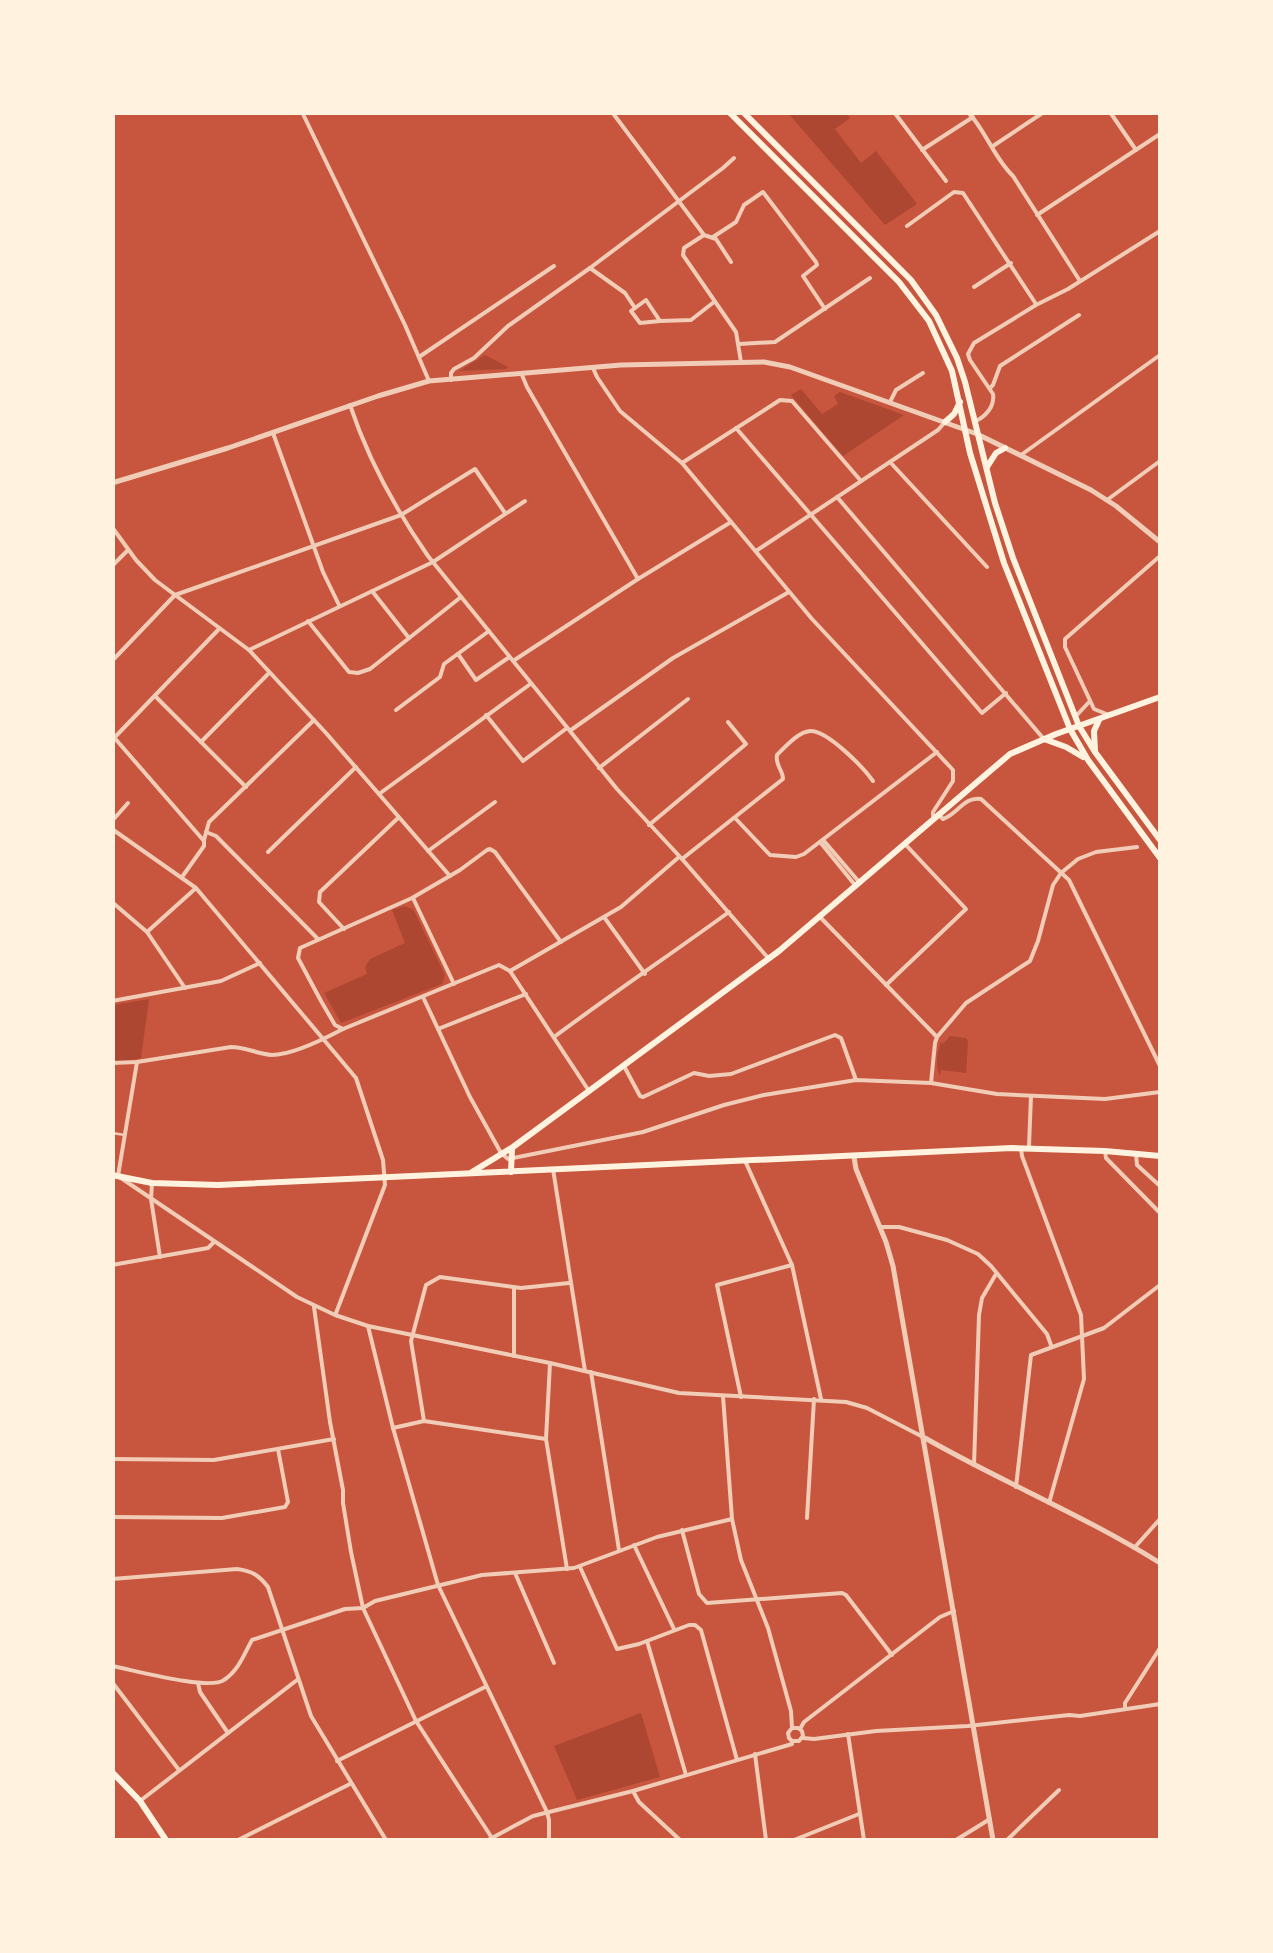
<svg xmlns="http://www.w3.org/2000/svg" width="1273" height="1953" viewBox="0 0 1273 1953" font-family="'DejaVu Sans',sans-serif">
<rect width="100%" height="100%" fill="#c8553d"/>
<g fill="#ae4732">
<polygon points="788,113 846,113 850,118 835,129 861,163 876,151 917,204 885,225"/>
<polygon points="485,355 508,367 506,369 459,371"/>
<polygon points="801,389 822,414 838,404 834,396 840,392 904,415 843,456 791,395"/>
<polygon points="404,906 413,909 445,975 442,984 341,1023 324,993 367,974 365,967 370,959 405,943 392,910"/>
<polygon points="149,999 141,1058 127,1061 113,1061 113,1005"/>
<path d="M950 1036 966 1038 968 1041 966 1073 941 1070 940 1076C935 1067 937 1052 941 1042L943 1044Z"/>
<polygon points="641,1713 660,1777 577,1800 554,1746"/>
</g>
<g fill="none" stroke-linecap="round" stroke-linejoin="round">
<polyline stroke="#f1ccb7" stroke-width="2.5" points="112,1133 125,1135"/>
<g stroke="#f1ccb7" stroke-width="4">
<polyline points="302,112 405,325 429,381"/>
<polyline points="612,112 704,235 716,239 731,262"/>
<polyline points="894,112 946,181"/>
<path d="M968 112C986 131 994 158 1013 176L1080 281"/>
<polyline points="1110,112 1136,150"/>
<polyline points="993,146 1044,112"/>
<polyline points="922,150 973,117"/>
<polyline points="1037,215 1160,134"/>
<polyline points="907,226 954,192 963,193 1036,304"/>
<polyline points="704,235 684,248 683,255 736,332 741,362"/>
<polyline points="713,237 736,222 744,205 763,192 816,262 817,265 803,276 825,309"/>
<polyline points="590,268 625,293 635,308 646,300 660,321 691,320 714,302"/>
<polyline points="974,287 1011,263"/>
<polyline points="635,308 631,311 640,323 660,321"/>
<polyline points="739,344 775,342 870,278"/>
<polyline points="419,357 554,266"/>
<polyline points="593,368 597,377 620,411 682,463 812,619 953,770 953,781 933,812 933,816"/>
<polyline points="522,375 527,387 638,579"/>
<polyline points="451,380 451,373 454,369 474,358 508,326 590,268 723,168 734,158"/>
<polyline points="990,388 993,385 1000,366 1079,315"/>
<polyline points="890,402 896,390 923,373"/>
<path d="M350 405C368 459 396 510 428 556L617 789 682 859 769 959"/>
<path d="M974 422C985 417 995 407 993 394L970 360 968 354 974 343 1036 305 1068 289 1160 231"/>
<polyline points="736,428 982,713 1006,693"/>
<polyline points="273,433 323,572 339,605"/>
<polyline points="1021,455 1160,355"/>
<polyline points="890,462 987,567"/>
<polyline points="682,463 780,400 792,401 861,481"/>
<polyline points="837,497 1043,738"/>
<polyline points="1107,500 1160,461"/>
<polyline points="112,527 136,560 155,580 249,650 326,733 450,876"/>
<polyline points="756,551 938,430 945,422"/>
<polyline points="112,566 128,550"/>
<polyline points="372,591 409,638"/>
<polyline points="308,621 349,672 358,673 370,669 461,597"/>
<polyline points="249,650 433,562 525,501"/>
<polyline points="458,654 476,680 508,658"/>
<polyline points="112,661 175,595 401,515 475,469 505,513"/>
<polyline points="513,661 638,579 731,522"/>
<polyline points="155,696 246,787"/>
<polyline points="396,710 440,677 444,664 489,631"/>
<polyline points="486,715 523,761 567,728"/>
<polyline points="1109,715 1094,709 1065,647 1065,639 1160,556"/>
<polyline points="1076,716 1090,701"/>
<polyline points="571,730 673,658 789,592"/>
<polyline points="112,735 204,841 204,846 182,877"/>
<polyline points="115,737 219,629"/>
<polyline points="201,742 268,674"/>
<polyline points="599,768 688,699"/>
<polyline points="379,794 529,685"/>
<path d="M938 814 943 819C958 814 964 796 981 799L1069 880 1160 1066"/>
<polyline points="735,818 770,855 796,857 804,854 937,752"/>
<polyline points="112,821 128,803"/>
<polyline points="649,825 746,744 728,722"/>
<polyline points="112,829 196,888 356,1078 383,1160 385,1185 336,1313"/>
<polyline points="206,832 216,836 318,939"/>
<polyline points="204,840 209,822 314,720"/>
<polyline points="824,841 860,883"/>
<polyline points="820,842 855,885"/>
<polyline points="428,851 495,802"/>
<polyline points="268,852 356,767"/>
<path d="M682 859 783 779C783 770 775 765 777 755 785 747 798 732 810 731 827 730 863 767 873 781"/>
<polyline points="413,898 454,984"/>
<polyline points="112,902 147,932 185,988"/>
<polyline points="604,917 645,974"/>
<polyline points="820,917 937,1037"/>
<polyline points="344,929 319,902 320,892 398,818"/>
<polyline points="147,932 196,888"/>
<polyline points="510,971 621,907 679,857"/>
<polyline points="886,985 966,909 905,844"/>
<polyline points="423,997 470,1097 501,1153 508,1159 643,1132 724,1105 764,1095 856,1080 931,1083 997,1094 1105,1099 1160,1092"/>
<polyline points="112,1001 221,981 260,963"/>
<polyline points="343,1029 335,1025 321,1001 298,958 300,948 412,898 460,870 487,850 490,849 495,852 561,942"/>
<polyline points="438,1029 526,994"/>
<path d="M554 1037C612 994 671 954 729 912"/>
<polyline points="137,1062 118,1176 297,1297 335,1315 368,1326 550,1363 679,1393 846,1402 867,1408 923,1437"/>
<path d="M112 1063 137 1062 231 1047C245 1047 258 1054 272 1055 291 1055 326 1038 343 1029L499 965 510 971 589 1091"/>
<polyline points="624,1066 640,1096 643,1097 694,1073 709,1076 731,1074 835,1035 841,1038 856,1080"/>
<polyline points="931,1083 935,1043 937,1037 966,1003 1030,961 1038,941 1053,885 1061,873 1078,859 1096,852 1137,847"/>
<polyline points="1029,1146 1031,1096"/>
<polyline points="1021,1148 1022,1156 1081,1315 1084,1379 1049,1503"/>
<polyline points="1105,1151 1106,1158 1160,1213"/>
<polyline points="1136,1154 1137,1165 1160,1186"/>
<polyline points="746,1163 792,1265 821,1399"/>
<polyline points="553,1169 585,1371"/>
<polyline points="152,1183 151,1199 160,1257"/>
<polyline points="880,1227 899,1227 947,1240 978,1254 991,1266 1047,1334 1051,1345"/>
<polyline points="112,1265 208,1248 214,1242"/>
<polyline points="514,1287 514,1356"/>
<polyline points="314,1307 330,1422 343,1490 343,1503 351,1552 363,1608 416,1721 492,1838"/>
<polyline points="368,1326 393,1428 438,1585 547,1812 549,1820 549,1840"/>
<polyline points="550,1363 546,1439 567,1569"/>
<polyline points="591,1372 619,1550"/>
<polyline points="723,1396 732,1519 741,1560 768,1628 791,1711 792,1728 788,1733 789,1738 792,1741 799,1741 803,1736 802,1731 798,1728 792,1728"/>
<polyline points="741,1397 717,1285 792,1265"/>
<polyline points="424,1421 411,1341 426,1285 440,1277 521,1288 569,1283"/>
<polyline points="393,1428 424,1421 546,1439"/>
<polyline points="112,1459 214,1460 334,1439"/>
<polyline points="974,1465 979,1315 982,1298 996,1274"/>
<polyline points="1016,1487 1031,1355 1104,1328 1160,1285"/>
<polyline points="112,1517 222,1518 285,1507 288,1502 278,1449"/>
<polyline points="807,1518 814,1399"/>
<polyline points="682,1530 699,1594 707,1603 842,1593 846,1595 892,1655"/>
<polyline points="634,1545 674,1629"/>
<polyline points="1135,1547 1160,1519"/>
<polyline points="580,1567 617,1649 639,1644 689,1625 695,1625 701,1630 737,1760"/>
<polyline points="515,1573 554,1663"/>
<path d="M112 1579 237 1569C252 1571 259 1575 268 1587L311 1716 386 1840"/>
<polyline points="647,1641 686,1775"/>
<path d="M112 1666C134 1670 209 1691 224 1680 239 1670 244 1654 252 1640L345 1609 363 1608 375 1601 482 1575 574 1568 657 1537 732 1519"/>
<polyline points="112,1682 179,1770"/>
<polyline points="198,1683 200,1692 228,1733"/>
<polyline points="1125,1708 1125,1703 1160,1648"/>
<polyline points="800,1729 804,1722 940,1617 954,1611"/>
<polyline points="848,1734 864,1840"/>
<polyline points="803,1738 814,1739 876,1731 968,1726 1069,1715 1080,1716 1160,1704"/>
<polyline points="755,1754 766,1840"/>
<polyline points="337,1761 485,1687"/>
<polyline points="633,1791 639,1802 680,1840"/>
<polyline points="140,1801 297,1680"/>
<polyline points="238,1840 350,1784"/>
<polyline points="488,1840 533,1816 633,1791 792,1744"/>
<polyline points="794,1840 859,1814"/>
<polyline points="956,1840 990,1819"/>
<polyline points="1007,1840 1059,1790"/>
</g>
<g stroke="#f1ccb7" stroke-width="5">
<polyline points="112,483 228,448 378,396 429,381 621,365 764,362 790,367 977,434 1091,490 1116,506 1160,542"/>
<polyline points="854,1157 856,1169 886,1242 893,1266 993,1840"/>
<path d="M925 1438C1002 1482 1085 1516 1160 1563"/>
</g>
<g stroke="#fff3e0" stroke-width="6">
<polyline points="729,112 899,282 929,321 952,371 970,453 1004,563 1070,729 1088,760 1160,858"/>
<polyline points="743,112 911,280 936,315 957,358 965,382 995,503 1013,558 1079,726 1095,752 1160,840"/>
<polyline points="945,422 954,414 960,402"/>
<polyline points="987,467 996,453 1005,448"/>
<polyline points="1044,739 1066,747 1083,757"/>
<polyline points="1095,751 1094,731 1099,720"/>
<polyline points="472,1172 513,1147 779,951 1010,754 1056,734 1160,697"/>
<polyline points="511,1172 512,1148"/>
<polyline points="112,1772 140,1801 166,1840"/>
</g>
<polyline stroke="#fff3e0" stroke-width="6" points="112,1175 152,1183 218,1185 1012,1148 1105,1151 1160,1156"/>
</g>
<rect width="1273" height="1953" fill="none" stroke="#fff3e0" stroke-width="230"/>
</svg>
